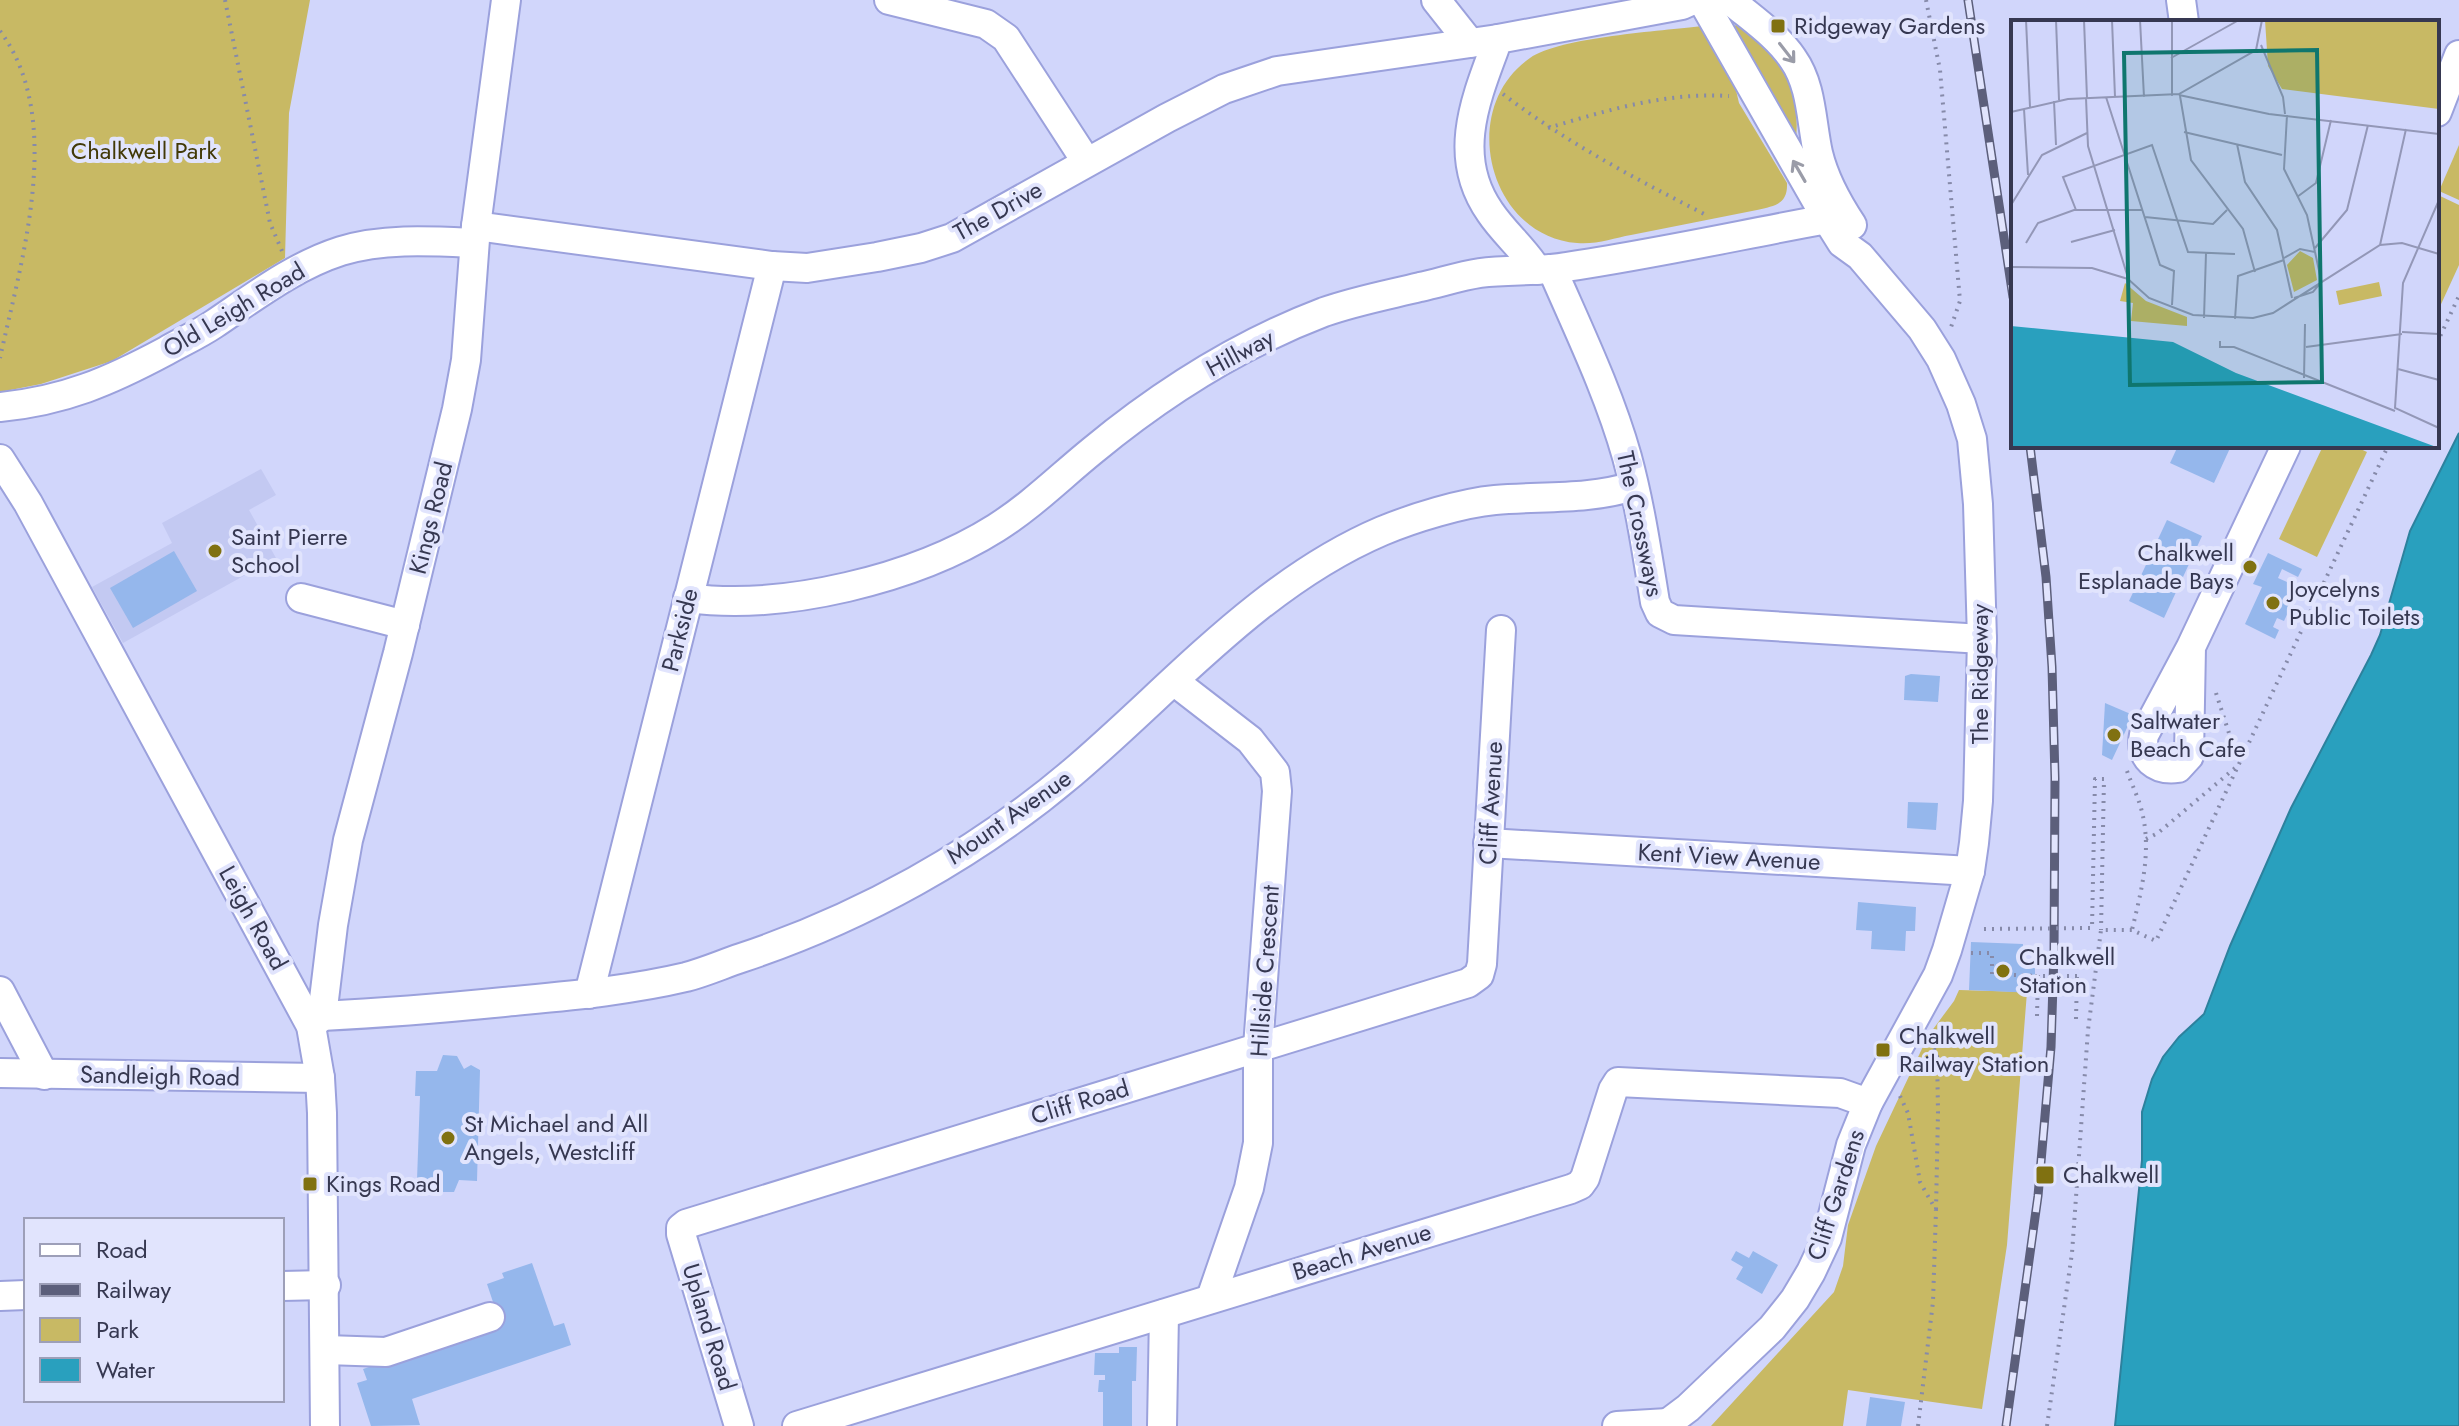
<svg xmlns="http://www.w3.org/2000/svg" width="2459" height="1426" viewBox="0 0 2459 1426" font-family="Jost,sans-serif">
<rect width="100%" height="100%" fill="#d1d6fb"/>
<polygon fill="#c3c9f2" points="261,469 276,495 249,510 276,558 123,643 92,587 172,543 162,523"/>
<g fill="#c8b964">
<polygon points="0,0 310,0 289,113 285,258 112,361 41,384 0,392"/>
<path d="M1736 25C1779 55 1801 86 1796 140L1728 31Z"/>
<path d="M1702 26 1737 83 1735 86 1739 103 1787 183C1788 204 1775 206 1757 210 1715 218 1673 227 1631 235 1614 238 1595 245 1577 243 1488 236 1457 108 1530 58 1560 37 1662 31 1702 26Z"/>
<polygon points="2459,145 2459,200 2439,191"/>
<polygon points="2438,195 2459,205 2459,265 2437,313"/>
<polygon points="2323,446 2354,446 2367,452 2317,557 2279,539"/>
<polygon points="1959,990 2027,992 2007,1245 1982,1409 1848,1390 1843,1426 1711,1426 1834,1292 1843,1266 1848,1225 1876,1146 1928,1036 1954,1001"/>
</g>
<polygon fill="#29a0be" stroke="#2d819d" stroke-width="2" points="2459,433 2459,1426 2115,1426 2142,1160 2142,1112 2152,1079 2163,1057 2179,1037 2204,1014 2230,946 2291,808 2371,655 2380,635 2410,531"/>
<g fill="#95b7ec">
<polygon points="2178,446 2231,446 2214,483 2170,463"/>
<polygon points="2167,520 2202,536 2164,618 2129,601"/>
<polygon points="174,551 197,591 133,628 110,588"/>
<polygon points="2268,553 2302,569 2298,577 2282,569 2278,578 2287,582 2289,579 2296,582 2294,586 2299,589 2284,621 2277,618 2273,627 2279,630 2275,639 2245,624 2262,587 2253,584"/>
<polygon points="1911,674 1940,676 1938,702 1904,700 1905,676"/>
<polygon points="2105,703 2133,715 2112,760 2102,755"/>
<polygon points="1908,802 1938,803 1936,830 1907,828"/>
<polygon points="1858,902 1916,907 1915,931 1906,931 1905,951 1871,949 1872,931 1856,930"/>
<polygon points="1971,942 2023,944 2022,966 2035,966 2035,993 1969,990"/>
<polygon points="443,1055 457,1056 464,1069 471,1065 480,1070 477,1181 459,1180 454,1192 440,1192 433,1180 417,1180 420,1096 415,1096 416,1071 437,1071"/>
<polygon points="1736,1251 1749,1258 1753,1251 1778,1265 1762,1294 1736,1279 1743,1267 1731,1260"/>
<polygon points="532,1263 554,1326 564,1323 571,1345 412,1399 420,1425 371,1426 357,1383 367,1380 363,1369 500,1323 487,1284 504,1278 502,1273"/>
<polygon points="1119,1347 1137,1347 1136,1381 1132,1381 1132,1426 1103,1426 1103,1392 1098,1392 1099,1380 1105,1380 1105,1375 1094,1375 1095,1353 1119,1353"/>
<polygon points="1870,1397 1905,1402 1901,1426 1866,1426"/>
</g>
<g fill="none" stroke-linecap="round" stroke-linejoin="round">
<defs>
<g id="minor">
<polyline points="889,0 986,24 1006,38 1086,161"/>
<polyline points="1436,0 1470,43"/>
<path d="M1730 0C1751 18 1777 35 1793 59 1812 86 1811 121 1818 153 1824 178 1838 204 1852 225"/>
<polyline points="2181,0 2184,22"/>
<polyline points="2437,112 2459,55"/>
<polyline points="476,226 772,266 807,268 877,257 921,248 952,238 1167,118 1224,89 1277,71 1498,39"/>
<path d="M1552 269C1579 331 1609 393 1627 457 1640 505 1647 553 1655 602L1660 613 1674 620 1982 639"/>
<path d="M1537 270C1524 249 1504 233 1490 212 1450 155 1477 96 1498 39L1682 5 1693 0"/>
<path d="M0 407C64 401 110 381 166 351 182 342 199 334 214 324 254 297 294 266 341 251 383 238 431 241 474 243"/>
<polyline points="0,459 28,503 311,1026 320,1078 322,1113 325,1426"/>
<polyline points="301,598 405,625"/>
<path d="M688 598C783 611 915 579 996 528 1031 506 1060 477 1092 451 1161 394 1240 344 1324 312 1355 301 1387 295 1420 287 1439 283 1460 276 1480 273 1508 269 1537 272 1566 267 1654 254 1740 235 1827 219L1840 213"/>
<path d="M2191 647 2144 735C2139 758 2156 771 2178 768L2189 756 2191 647 2286 446"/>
<polyline points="1175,682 1250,740 1275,772 1277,791 1258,1047 1258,1143 1249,1188 1211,1298"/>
<polyline points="1488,843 1970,871"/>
<polyline points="0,991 44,1075"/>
<polyline points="589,994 772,266"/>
<path d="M322 1016C383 1013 444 1008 504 1002 565 996 627 991 686 977 705 972 723 964 741 958 861 918 975 855 1072 773 1171 689 1260 583 1382 531 1413 518 1462 503 1495 500 1541 496 1590 500 1633 486"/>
<polyline points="311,1026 322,1016 333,925 348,840 398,653 457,409 466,360 476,226 506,0"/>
<polyline points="0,1073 320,1078"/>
<polyline points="282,1286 326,1285"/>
<polyline points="0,1296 26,1295"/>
<polyline points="326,1350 386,1352 490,1317"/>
<polyline points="1668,1423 1688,1408 1772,1328 1795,1299 1811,1272 1827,1238 1851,1145 1868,1103 1938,975 1947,950 1970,871 1974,843 1978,801 1982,639 1978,504 1972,439 1961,404 1941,359 1922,329 1860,256 1842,243 1827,219 1702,0"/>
<polyline points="739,1426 681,1234 681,1228 686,1224 1468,983 1479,975 1482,964 1501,630"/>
<polyline points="797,1426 1571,1189 1580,1185 1585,1178 1613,1090 1618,1082 1840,1093 1868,1103"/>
<polyline points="1162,1426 1164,1314"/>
<polyline points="1617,1426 1668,1423"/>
</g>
</defs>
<use href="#minor" stroke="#9ba1dc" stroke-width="32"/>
<g stroke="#868aa9" stroke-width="4" stroke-dasharray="2 6" stroke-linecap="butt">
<polyline points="225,0 270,223 282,251"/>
<polyline points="1926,0 1940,70 1960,301 1950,330"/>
<path d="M0 31C66 119 21 261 0 358"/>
<path d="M1503 94C1567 143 1636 179 1708 216"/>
<path d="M1548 128C1608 110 1666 92 1729 96"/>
<polyline points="2437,343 2459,296"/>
<polyline points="2216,693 2238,761"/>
<path d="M2127 771C2132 785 2139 799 2142 812 2152 852 2141 892 2132 930"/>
<polyline points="2146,839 2158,833 2235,768"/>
<polyline points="1971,953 1992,953 1992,974 2035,976"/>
<polyline points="2037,1016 2038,975"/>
<polyline points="2076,1019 2077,976"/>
<polyline points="1929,1042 1937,1053 1938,1112 1936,1210"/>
<polyline points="1900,1096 1908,1113 1920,1182 1936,1210 1933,1302 1918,1426"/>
<polyline points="2047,1426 2072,1253 2088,1030 2101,930 2132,930 2156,941 2388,446"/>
</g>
<use href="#minor" stroke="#fff" stroke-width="28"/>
<defs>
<g id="rail">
<polyline points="1968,0 2013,297"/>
<polyline points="2006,1426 2038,1196 2051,1047 2054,952 2055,778 2052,667 2046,577 2030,446"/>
</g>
</defs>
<use href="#rail" stroke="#5c5f7b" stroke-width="9"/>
<use href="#rail" stroke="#e1e4fd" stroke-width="6" stroke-dasharray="18" stroke-linecap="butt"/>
<g stroke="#868aa9" stroke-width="4" stroke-dasharray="2 6" stroke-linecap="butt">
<polyline points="1984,929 2092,928 2095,779 2104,779 2101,930"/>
<polyline points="2035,976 2077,976"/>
</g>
</g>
<defs><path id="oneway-shaft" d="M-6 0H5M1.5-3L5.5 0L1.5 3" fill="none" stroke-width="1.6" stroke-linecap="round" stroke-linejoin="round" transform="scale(2)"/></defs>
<g stroke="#9a9ca8">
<use href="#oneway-shaft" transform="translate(1787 53) rotate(52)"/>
<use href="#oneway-shaft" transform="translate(1799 171) rotate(-120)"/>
</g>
<g fill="#807111" stroke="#e1e4fd" stroke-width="3">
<rect x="1770" y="18" width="16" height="16" rx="4"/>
<circle cx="215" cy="551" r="8"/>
<circle cx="2250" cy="567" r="8"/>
<circle cx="2273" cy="603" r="8"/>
<circle cx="2114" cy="735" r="8"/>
<circle cx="2003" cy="971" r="8"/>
<rect x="1875" y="1042" width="16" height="16" rx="4"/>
<circle cx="448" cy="1138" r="8"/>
<rect x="2035" y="1165" width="20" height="20" rx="4"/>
<rect x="302" y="1176" width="16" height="16" rx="4"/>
</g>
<g text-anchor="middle" stroke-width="8" stroke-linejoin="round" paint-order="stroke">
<g font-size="24" fill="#363851" stroke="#e1e4fd" text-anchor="start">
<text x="1794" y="34">Ridgeway Gardens</text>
<text x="231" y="545">Saint Pierre<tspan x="231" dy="28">School</tspan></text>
<text x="2234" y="561" text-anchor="end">Chalkwell<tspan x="2234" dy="28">Esplanade Bays</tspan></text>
<text x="2289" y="597">Joycelyns<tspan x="2289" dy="28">Public Toilets</tspan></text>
<text x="2130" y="729">Saltwater<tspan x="2130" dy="28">Beach Cafe</tspan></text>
<text x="2019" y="965">Chalkwell<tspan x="2019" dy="28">Station</tspan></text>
<text x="1899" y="1044">Chalkwell<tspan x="1899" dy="28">Railway Station</tspan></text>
<text x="464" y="1132">St Michael and All<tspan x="464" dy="28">Angels, Westcliff</tspan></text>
<text x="2063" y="1183">Chalkwell</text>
<text x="326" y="1192">Kings Road</text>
</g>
<g font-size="24" fill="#423907" stroke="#e1e4fd">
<text x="144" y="159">Chalkwell Park</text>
</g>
<g font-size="24" fill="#363851" stroke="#e1e4fd">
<text transform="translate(998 211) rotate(-29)" y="8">The Drive</text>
<text transform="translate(234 310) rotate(-31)" y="8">Old Leigh Road</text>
<text transform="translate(1240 353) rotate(-28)" y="8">Hillway</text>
<text transform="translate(431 518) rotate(-76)" y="8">Kings Road</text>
<text transform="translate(1640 524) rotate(78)" y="8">The Crossways</text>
<text transform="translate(680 630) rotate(-76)" y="8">Parkside</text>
<text transform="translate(1980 674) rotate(-90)" y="8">The Ridgeway</text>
<text transform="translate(1491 803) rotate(-87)" y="8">Cliff Avenue</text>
<text transform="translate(1009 817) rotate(-35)" y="8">Mount Avenue</text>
<text transform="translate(1729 857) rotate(3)" y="8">Kent View Avenue</text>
<text transform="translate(253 918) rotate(61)" y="8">Leigh Road</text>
<text transform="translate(1265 971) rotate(-86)" y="8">Hillside Crescent</text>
<text transform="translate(160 1076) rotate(1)" y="8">Sandleigh Road</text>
<text transform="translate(1080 1102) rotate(-17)" y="8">Cliff Road</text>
<text transform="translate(1836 1195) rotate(-72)" y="8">Cliff Gardens</text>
<text transform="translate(1362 1252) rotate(-17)" y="8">Beach Avenue</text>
<text transform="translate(709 1327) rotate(73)" y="8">Upland Road</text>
</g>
</g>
<g transform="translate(2011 20)">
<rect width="428" height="428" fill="#d1d6fb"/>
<path d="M254 0H428V89L271 69 257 46ZM289 231 302 238 306 260 283 272 276 245ZM368 262 371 276 328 285 325 271ZM114 263 135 281 176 297V306L120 301 122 283 109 281Z" fill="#c8b964"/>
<path d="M0 306 162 322 225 353 428 428H0Z" fill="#29a0be"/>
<path fill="none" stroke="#9397b7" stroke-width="2" d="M15 0 19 87M45 0 48 80M73 0 76 78M101 0 104 77M129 0 133 77M250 25 272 77 274 94M160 38 228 0M168 75 258 94 428 114M161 76V0M169 76 180 140 232 209 244 252M95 77 149 245 163 251 161 285M75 78 77 126 117 258M43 81 45 125M13 89 17 155M0 92 57 79 168 74 245 30 251 0M276 95 273 149 296 195 304 232M173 112 271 135M226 124 234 162 266 210 281 278M286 177 305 163 320 100M428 180 392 263 384 388 428 408M0 185 31 135 76 113M65 190 52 157 141 125 177 232 224 234M134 197 202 204 216 190M60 222 104 210M15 223 27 203 63 190H131M369 225 395 109M304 228 336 190 357 105M273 238 289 229 304 232 310 260M0 247 81 248 117 259M117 259 138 278 182 295 242 298 262 293 369 225 391 223 428 234M283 278 302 272 311 261M193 298 195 233M224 299 227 256 273 240M391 312 428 314M209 321V327H223L384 391M295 327 391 314M387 349 428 360M293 358 294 304"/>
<path fill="#0f766e" fill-opacity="0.15" stroke="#0f766e" stroke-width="4" d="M306 30 311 362 119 365 113 33Z"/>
<rect width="428" height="428" fill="none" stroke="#363851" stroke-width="4"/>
</g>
<rect x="24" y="1218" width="260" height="184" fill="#e1e4fd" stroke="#9d9fb8" stroke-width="2"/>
<rect x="40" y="1244" width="40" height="12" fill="#ffffff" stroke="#9d9fb8" stroke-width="2"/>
<text x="96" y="1258" font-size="24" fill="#363851">Road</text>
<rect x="40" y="1284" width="40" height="12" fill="#5c5f7b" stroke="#9d9fb8" stroke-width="2"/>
<text x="96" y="1298" font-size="24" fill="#363851">Railway</text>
<rect x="40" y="1318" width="40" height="24" fill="#c8b964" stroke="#9d9fb8" stroke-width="2"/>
<text x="96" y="1338" font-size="24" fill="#363851">Park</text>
<rect x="40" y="1358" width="40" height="24" fill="#29a0be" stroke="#9d9fb8" stroke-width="2"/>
<text x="96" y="1378" font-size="24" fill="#363851">Water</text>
</svg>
